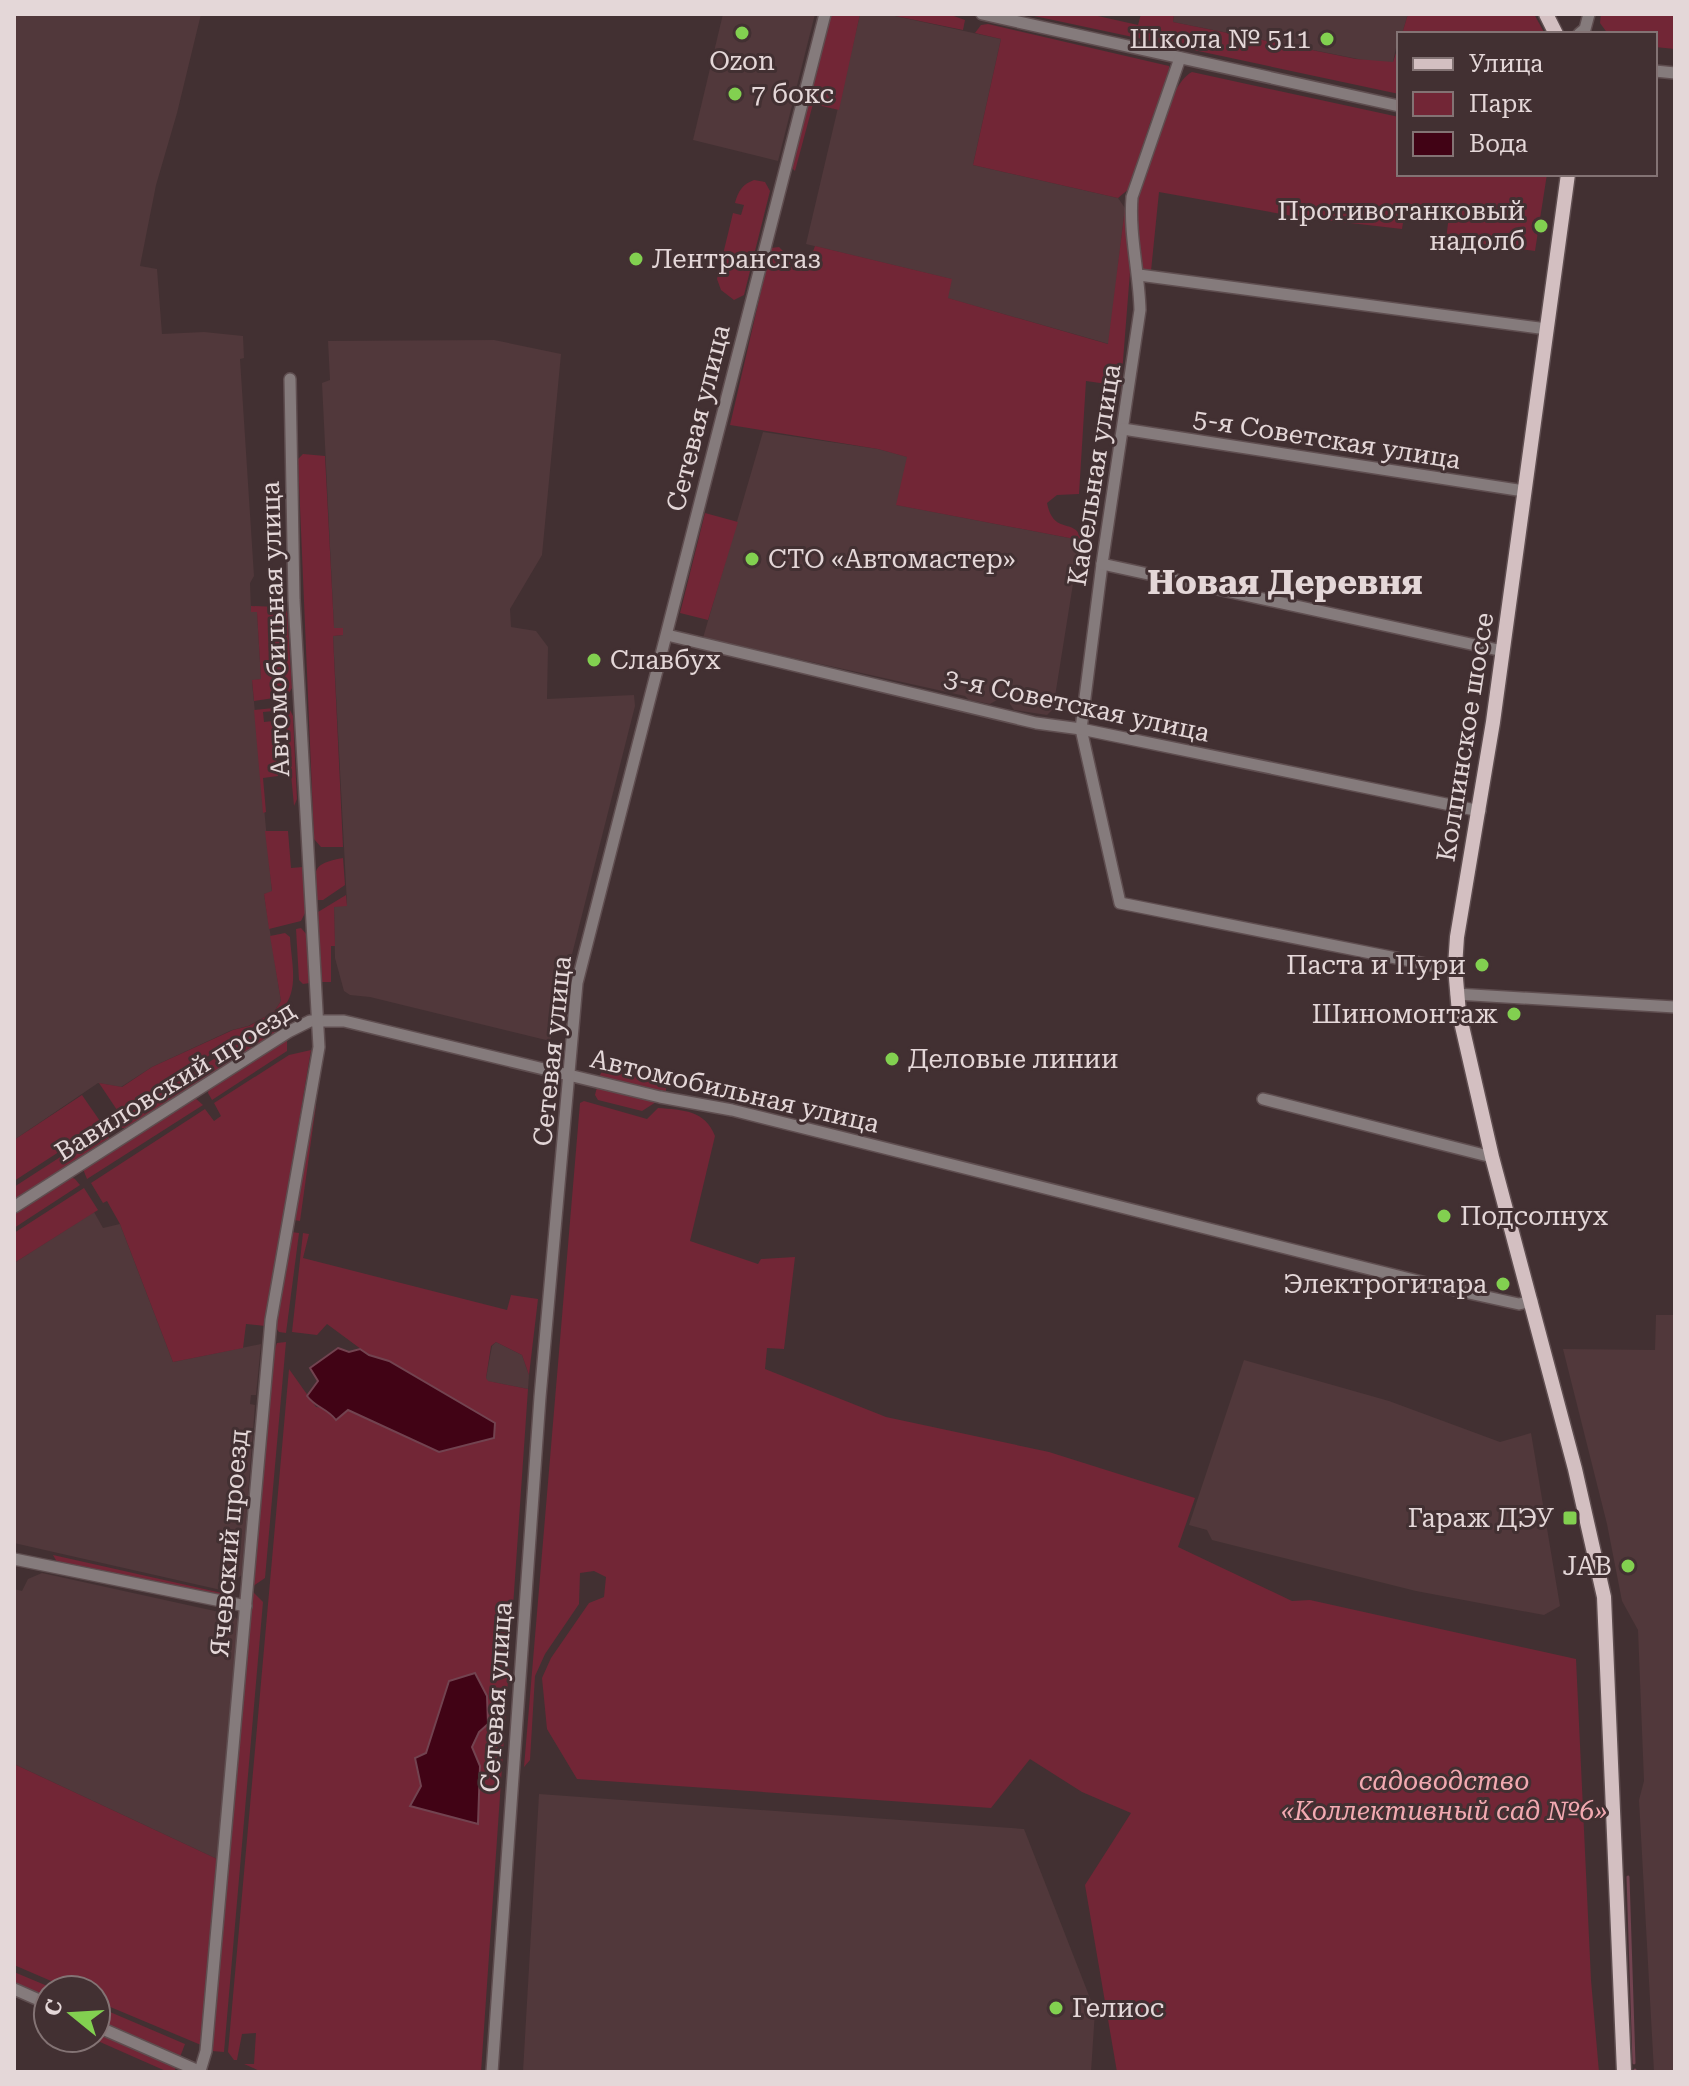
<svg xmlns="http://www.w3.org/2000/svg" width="1689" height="2086" viewBox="0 0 1689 2086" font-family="'Roboto Serif',serif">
<rect width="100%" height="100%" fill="#423032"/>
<g fill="#51383b">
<polygon points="14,14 201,14 177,113 156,185 140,266 157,269 162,334 204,332 243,336 244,358 240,359 254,576 250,583 251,611 257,611 261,679 252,681 272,892 264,894 281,1001 274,1012 248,1026 232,1030 152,1067 121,1087 98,1083 14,1140"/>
<polygon points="723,14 815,14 778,161 693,140"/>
<polygon points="860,14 886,14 1001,39 973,165 1118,198 1125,208 1109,344 947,298 951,279 806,244"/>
<polygon points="1174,14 1408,14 1402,34 1399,34 1393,62 1388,65 1173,22"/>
<polygon points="494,340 561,354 542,555 510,609 511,627 536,631 548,647 547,699 634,695 635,706 550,1041 370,997 350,995 344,991 335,958 334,906 347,904 333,636 343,635 343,629 334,629 322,383 330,380 328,341"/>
<polygon points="763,432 878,449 908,457 897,505 1080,540 1053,709 1047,715 1014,710 1010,704 1010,694 1000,692 997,700 990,704 969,700 965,696 703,638"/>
<polygon points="94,1212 103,1228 120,1224 173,1362 261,1344 256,1395 251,1395 250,1404 255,1405 242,1575 221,1590 14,1543 14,1263"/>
<polygon points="1656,1315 1675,1315 1675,2072 1654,2072 1639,1800 1644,1781 1638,1630 1622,1601 1607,1524 1563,1349 1655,1350"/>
<polygon points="496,1342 522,1355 529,1375 528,1389 487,1381 486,1378 492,1346"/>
<polygon points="1244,1360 1389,1401 1500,1442 1531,1433 1560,1606 1544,1615 1416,1591 1212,1540 1207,1530 1189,1525"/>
<polygon points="42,1573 233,1615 237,1619 238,1634 217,1859 14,1764 14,1589 22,1591 28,1579"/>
<polygon points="539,1794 1024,1829 1095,2011 1091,2072 523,2072"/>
</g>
<g fill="#722636" fill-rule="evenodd">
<polygon points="834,14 860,14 839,110 813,104 795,171 792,168 830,18"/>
<polygon points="886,14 948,14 965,20 963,30"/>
<polygon points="1025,14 1089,14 1138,25 1141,14 1174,14 1173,22 1356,59 1393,62 1399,44 1399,94"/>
<polygon points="1408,14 1534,14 1545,34 1402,34"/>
<polygon points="1601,14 1675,14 1675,49 1655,47 1655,34 1608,34 1600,23"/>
<polygon points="988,24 1169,66 1170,76 1150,123 1130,188 1118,198 973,165 1001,39 975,33 981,25"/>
<path d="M1192 72 1399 117V174H1547L1535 251 1446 239 1450 208 1406 204 1402 229 1298 217 1159 192 1151 271H1141C1139 254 1135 237 1134 221 1134 192 1167 83 1192 72Z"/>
<path d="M754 180 765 182 770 191 744 295 734 300 721 290 717 279 733 213 741 215 744 205 735 203C738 191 743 184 754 180Z"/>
<path d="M1125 208 1130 272 1121 386 1086 381 1079 494 1057 495 1047 503C1055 543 1085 507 1083 559H1077L1080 540 896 505 907 457 878 449 730 425 771 248 779 247 785 253 793 270 799 271 808 265 815 246 952 279 948 298 1108 344Z"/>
<polygon points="303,454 325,456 334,628 343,628 343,635 333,636 343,847 321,847 314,839 298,459"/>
<polygon points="705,513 738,522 708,620 680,613"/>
<polygon points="251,606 278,607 287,611 292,688 287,696 254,701 252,680 261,679 257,612 251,612"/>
<polygon points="284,707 290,710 293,716 297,799 294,806 285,710 263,712 264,722 273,721 278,776 263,778 266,812 263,813 254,710"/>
<polygon points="265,831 288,831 291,868 303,867 306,911 301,921 269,929 264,894 272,891"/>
<path d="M343 858 345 885 323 900H316C314 869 311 864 343 858Z"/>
<polygon points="346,895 347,906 334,907 335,946 331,946 331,982 322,982 318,912"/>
<polygon points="301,928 308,936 310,983 303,984 299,980 296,929"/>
<path d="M285 933 290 937C291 960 300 991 282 1009L119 1113 99 1083 122 1087 152 1067 233 1030 249 1026 274 1012 281 1001 270 936Z"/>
<polygon points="277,1019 282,1029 125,1128 119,1128 115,1122"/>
<polygon points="287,1039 287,1051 212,1100 208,1093 209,1087"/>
<polygon points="311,1050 265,1326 246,1324 243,1348 173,1362 120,1224 107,1201 103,1203 91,1183 205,1109 214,1121 221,1116 214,1103 289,1055"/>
<polygon points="604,1067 653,1079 658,1087 666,1088 666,1091 653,1091 599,1077"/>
<polygon points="597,1087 656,1102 642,1111 598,1100 595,1095"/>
<polygon points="82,1095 102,1124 14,1181 14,1140"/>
<polygon points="194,1097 203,1105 87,1179 83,1169"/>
<path d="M584 1101 647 1119 658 1108C683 1110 705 1110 715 1136L690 1241 758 1264 761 1259 795 1257 784 1349 767 1348 765 1369 886 1417 1049 1452 1195 1498 1178 1547 1292 1601 1310 1600 1576 1659 1591 1980 1599 2072H1117L1085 1885 1131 1813 1082 1792 1030 1759 991 1808 577 1779 547 1729 542 1678 551 1658 589 1603 604 1597 606 1577 594 1571 580 1573 579 1604 545 1654 535 1676 530 1760 524 1767 580 1103Z"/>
<polygon points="315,1103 316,1105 300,1221 294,1220"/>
<polygon points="105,1128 109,1138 14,1200 14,1187"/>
<polygon points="71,1177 75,1179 80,1185 14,1228 14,1213"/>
<polygon points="84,1188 98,1210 14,1263 14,1233"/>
<polygon points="291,1232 299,1233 286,1333 279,1332 276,1328"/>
<path d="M303 1233 309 1234 303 1258 507 1310 511 1295 538 1299 529 1375 522 1355 496 1342 491 1346 486 1378 488 1381 528 1389 481 2072H262L244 2064H254L256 2033 242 2034 237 2060H234L228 2052 289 1369 316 1407 347 1410 439 1452 494 1438V1423L389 1361 369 1355 327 1324 317 1335 292 1332ZM438 1719 479 1732 472 1747 480 1766 411 1806 421 1786 426 1753Z"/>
<polygon points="286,1342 265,1578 252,1587 274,1351 277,1343"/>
<polygon points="53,1555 222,1593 227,1593 226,1596 57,1562"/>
<polygon points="252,1591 263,1602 224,2052 212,2051"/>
<polygon points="14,1764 217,1859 201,2045 96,2001 96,1990 72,1990 14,1965"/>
<polygon points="14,1972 57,1990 48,1990 48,1999 14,1984"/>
<polygon points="96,2006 185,2044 180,2057 96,2020"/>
<polygon points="96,2032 176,2067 174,2072 168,2072 91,2038 96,2038"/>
</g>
<g fill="#410315" stroke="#724350" stroke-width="2">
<path d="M338 1348 349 1352 360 1349 369 1355 389 1361 495 1423 494 1438 439 1452 348 1410 336 1420C327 1408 316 1408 307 1396L318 1381 310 1368Z"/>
<polygon points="475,1673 487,1696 488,1724 479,1732 472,1747 480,1766 478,1824 410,1806 421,1786 415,1758 426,1753 449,1681"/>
</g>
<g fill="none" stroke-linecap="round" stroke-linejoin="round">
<g stroke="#724350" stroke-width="3">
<polyline points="1628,1877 1634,2063"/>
<polyline points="1635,2070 1635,2072"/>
</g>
<defs>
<g id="minor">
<polyline points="982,14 1399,106"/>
<polyline points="1579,34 1585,29 1589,14"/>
<path d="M1180 58 1132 197C1129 234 1139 272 1140 310L1102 564 1081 729 1120 903 1436 966 1455 967"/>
<polyline points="1655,71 1675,73"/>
<polyline points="1139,275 1547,329"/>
<polyline points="1123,429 1524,491"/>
<polyline points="1102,564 1503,651"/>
<polyline points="667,635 1036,723 1081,729 1480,811"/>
<polyline points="1456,994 1675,1007"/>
<polyline points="1263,1099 1492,1157"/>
<polyline points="14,1207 288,1032 310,1021 344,1021 660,1097 732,1110 1446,1288 1519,1304 1532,1301"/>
<polyline points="14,1559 246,1606"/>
<polyline points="14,1989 48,2004"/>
<polyline points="96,2026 201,2072"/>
<polyline points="200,2071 206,2051 271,1320 319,1047 294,600 290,379"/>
<polyline points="492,2072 540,1397 577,983 825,14"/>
</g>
<g id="major">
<polyline points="1546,14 1556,34"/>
<polyline points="1568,174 1493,722 1457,937 1455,967 1459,1013 1492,1157 1575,1469 1604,1597 1624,2072"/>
</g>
</defs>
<use href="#minor" stroke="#5f4e50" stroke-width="14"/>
<use href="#major" stroke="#5f4e50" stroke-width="17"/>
<use href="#minor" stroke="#857b7c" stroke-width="11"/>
<use href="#major" stroke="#d3bfc1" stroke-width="14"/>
</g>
<g fill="#82d050" stroke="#423032" stroke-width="3">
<circle cx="742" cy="33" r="8"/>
<circle cx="1327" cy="39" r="8"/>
<circle cx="735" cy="94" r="8"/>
<circle cx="1541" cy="226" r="8"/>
<circle cx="636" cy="259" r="8"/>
<circle cx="752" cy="559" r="8"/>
<circle cx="594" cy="660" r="8"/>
<circle cx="1482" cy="965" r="8"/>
<circle cx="1514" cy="1014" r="8"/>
<circle cx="892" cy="1059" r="8"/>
<circle cx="1444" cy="1216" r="8"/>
<circle cx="1503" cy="1284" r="8"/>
<rect x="1562" y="1510" width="16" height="16" rx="4"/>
<circle cx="1628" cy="1566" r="8"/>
<circle cx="1056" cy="2008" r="8"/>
</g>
<g text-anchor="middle" stroke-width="6" stroke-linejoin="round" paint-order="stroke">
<g font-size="26" fill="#e4d7d8" stroke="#423032" text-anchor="end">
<text x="1311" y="48">Школа № 511</text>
<text x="742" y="70" text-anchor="middle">Ozon</text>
<text x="751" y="103" text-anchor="start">7 бокс</text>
<text x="1525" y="220">Противотанковый<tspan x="1525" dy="30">надолб</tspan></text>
<text x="652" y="268" text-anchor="start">Лентрансгаз</text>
<text x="768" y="568" text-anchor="start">СТО «Автомастер»</text>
<text x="610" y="669" text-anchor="start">Славбух</text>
<text x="1466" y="974">Паста и Пури</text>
<text x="1498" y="1023">Шиномонтаж</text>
<text x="908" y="1068" text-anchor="start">Деловые линии</text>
<text x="1460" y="1225" text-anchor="start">Подсолнух</text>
<text x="1487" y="1293">Электрогитара</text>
<text x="1554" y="1527">Гараж ДЭУ</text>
<text x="1612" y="1575">JAB</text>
<text x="1072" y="2017" text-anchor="start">Гелиос</text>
</g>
<g font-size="26" fill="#e4d7d8" stroke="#423032">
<text transform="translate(698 418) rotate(-76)" y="9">Сетевая улица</text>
<text transform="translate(1327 439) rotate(9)" y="9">5-я Советская улица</text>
<text transform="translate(1094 475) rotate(-81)" y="9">Кабельная улица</text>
<text transform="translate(275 629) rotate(-92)" y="9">Автомобильная улица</text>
<text transform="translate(1077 705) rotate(12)" y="9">3-я Советская улица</text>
<text transform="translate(1465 737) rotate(-81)" y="9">Колпинское шоссе</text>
<text transform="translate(552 1051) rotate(-84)" y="9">Сетевая улица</text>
<text transform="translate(175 1081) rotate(-32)" y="9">Вавиловский проезд</text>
<text transform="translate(735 1091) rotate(13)" y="9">Автомобильная улица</text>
<text transform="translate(229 1543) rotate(-85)" y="9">Ячевский проезд</text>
<text transform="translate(496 1697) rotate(-86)" y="9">Сетевая улица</text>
</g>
<g font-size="26" font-style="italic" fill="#f2a9b1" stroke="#423032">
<text x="1444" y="1790">садоводство<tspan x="1444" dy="30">«Коллективный сад №6»</tspan></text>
</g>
<g font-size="34" font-weight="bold" fill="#e4d7d8" stroke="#423032">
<text x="1285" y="594">Новая Деревня</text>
</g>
</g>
<rect width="1689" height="2086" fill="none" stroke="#e4d7d8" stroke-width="32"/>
<rect x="1397" y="32" width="260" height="144" fill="#423032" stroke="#837374" stroke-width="2"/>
<rect x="1413" y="58" width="40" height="12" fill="#d3bfc1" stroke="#837374" stroke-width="2"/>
<text x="1469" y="72" font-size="24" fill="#e4d7d8">Улица</text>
<rect x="1413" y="92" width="40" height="24" fill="#722636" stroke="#837374" stroke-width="2"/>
<text x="1469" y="112" font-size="24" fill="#e4d7d8">Парк</text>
<rect x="1413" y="132" width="40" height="24" fill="#410315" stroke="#837374" stroke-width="2"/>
<text x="1469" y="152" font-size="24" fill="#e4d7d8">Вода</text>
<g transform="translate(72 2014) rotate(288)"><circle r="38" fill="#423032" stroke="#837374" stroke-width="2"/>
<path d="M0-6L14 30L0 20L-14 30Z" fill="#82d050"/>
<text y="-12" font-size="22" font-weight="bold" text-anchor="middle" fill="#e4d7d8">С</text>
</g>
</svg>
